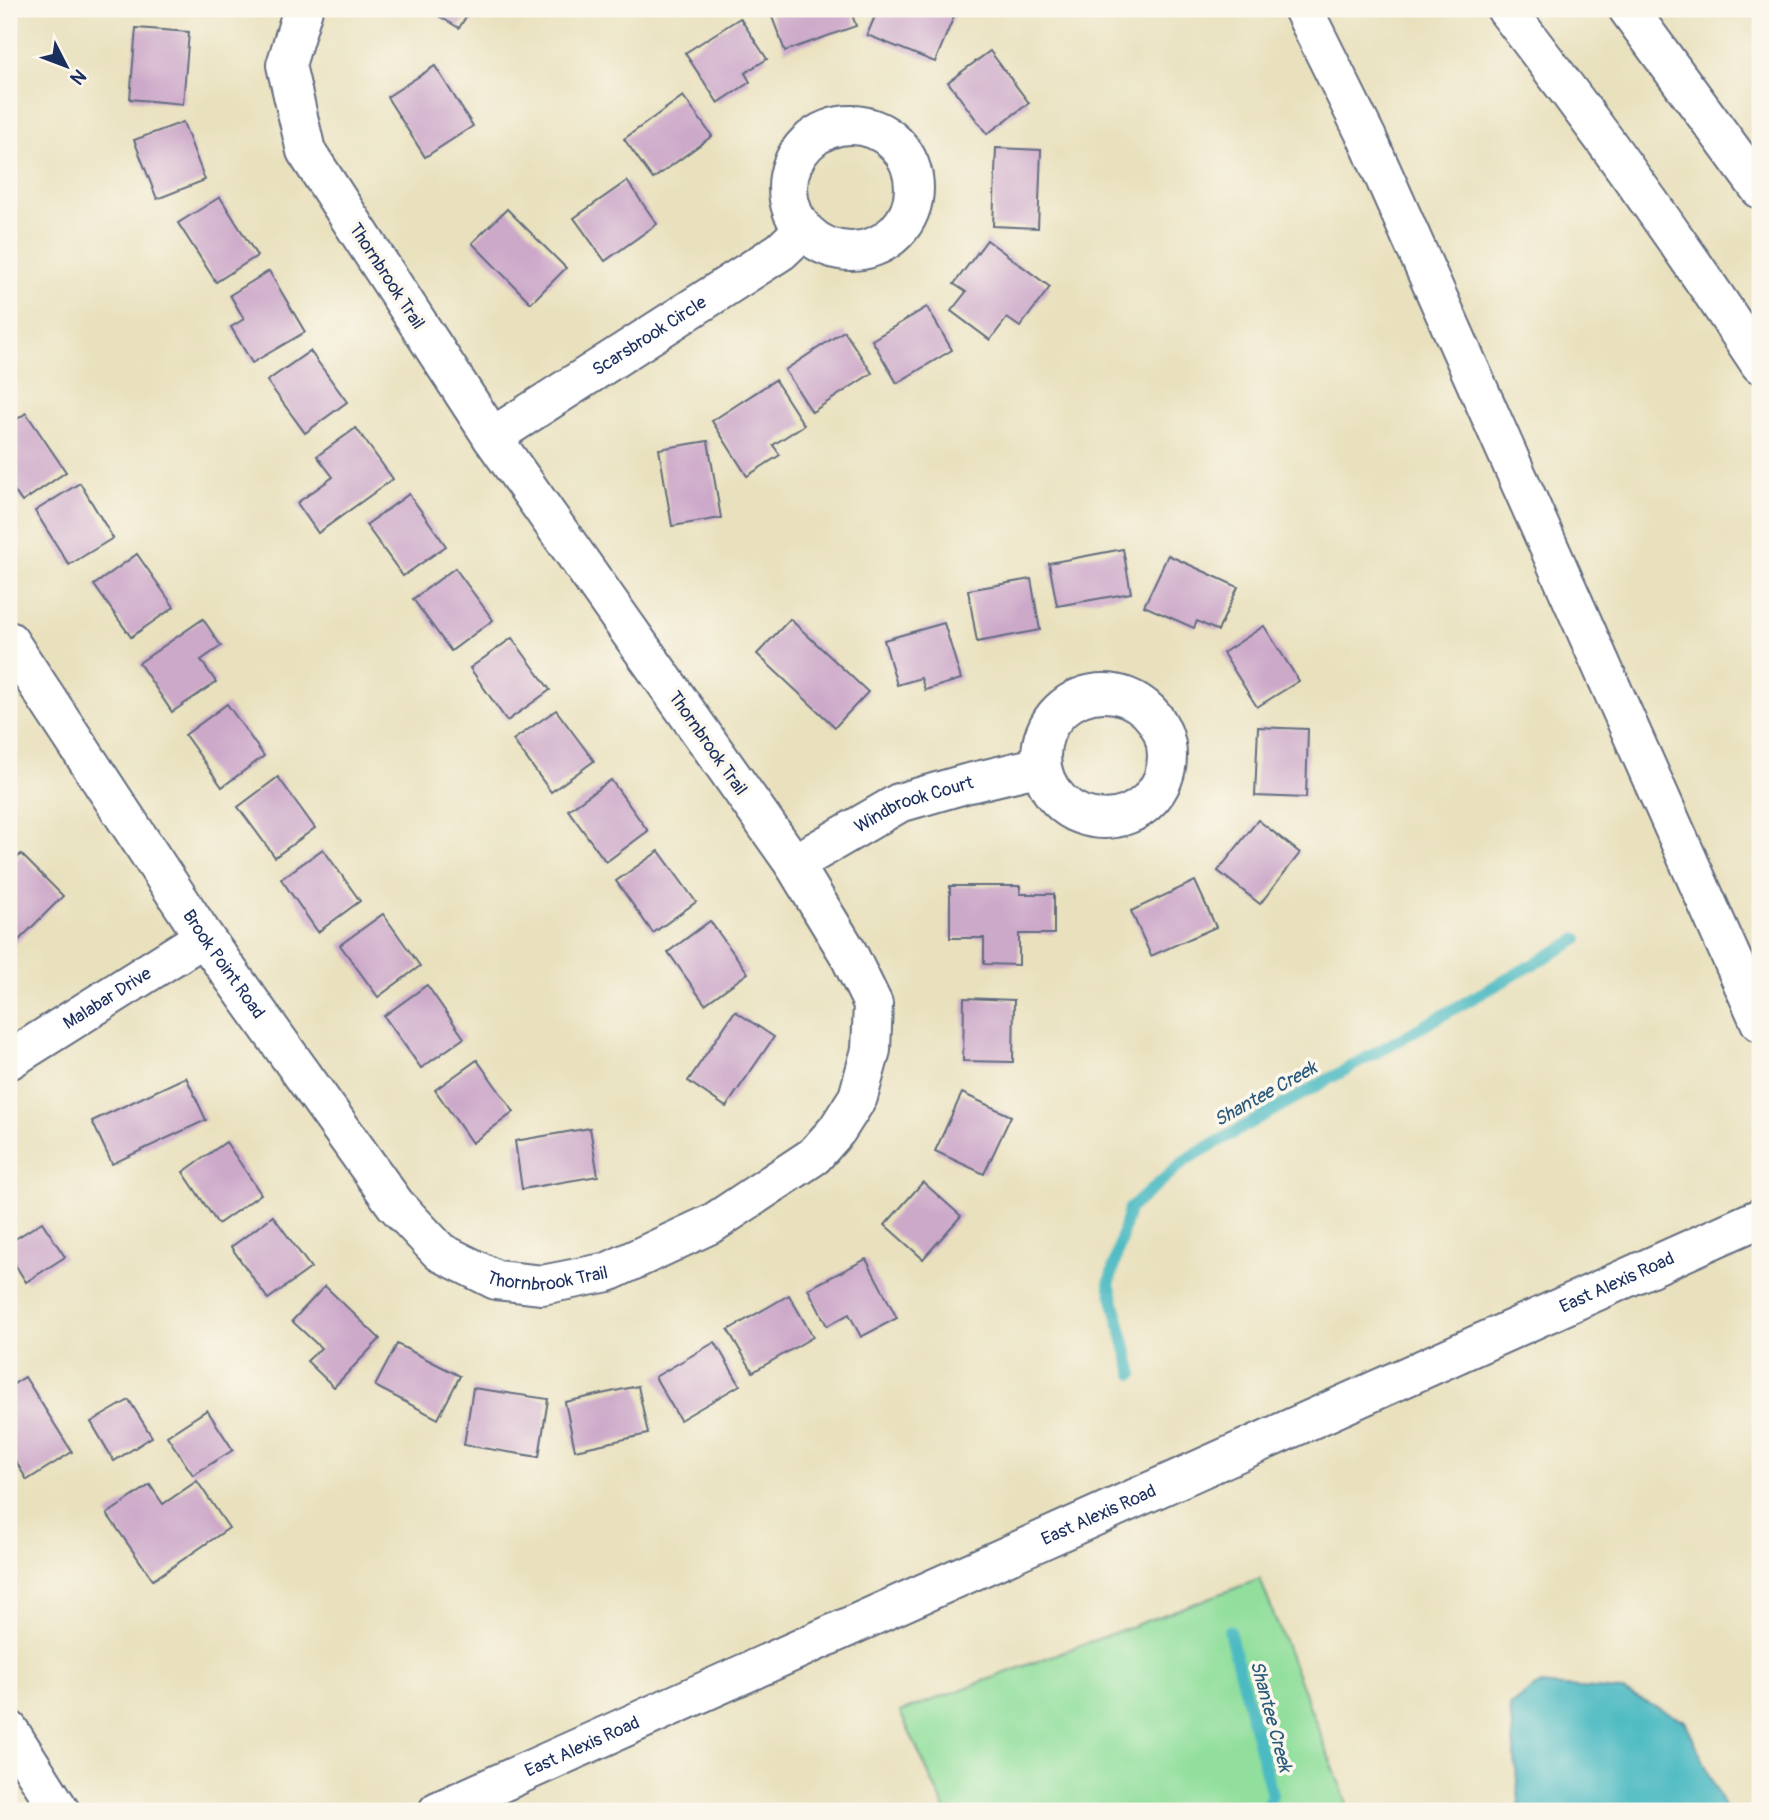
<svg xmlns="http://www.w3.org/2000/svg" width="1769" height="1820" viewBox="0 0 1769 1820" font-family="Pangolin,sans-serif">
<rect width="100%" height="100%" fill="#fbf7ec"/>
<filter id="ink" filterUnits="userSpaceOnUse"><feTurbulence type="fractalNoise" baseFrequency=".0143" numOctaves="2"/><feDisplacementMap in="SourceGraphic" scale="14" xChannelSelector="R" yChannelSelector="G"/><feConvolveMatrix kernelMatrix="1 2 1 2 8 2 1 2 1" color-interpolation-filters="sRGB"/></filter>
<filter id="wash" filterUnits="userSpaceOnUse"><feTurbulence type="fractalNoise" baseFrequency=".00686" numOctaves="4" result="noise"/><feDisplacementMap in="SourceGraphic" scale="28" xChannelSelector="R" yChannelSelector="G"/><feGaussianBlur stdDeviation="1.57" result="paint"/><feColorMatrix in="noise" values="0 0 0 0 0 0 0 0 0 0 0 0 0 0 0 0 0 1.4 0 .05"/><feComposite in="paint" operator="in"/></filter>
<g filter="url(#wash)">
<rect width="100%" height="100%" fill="#e9e1be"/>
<polygon fill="#92df9d" stroke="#56877e" stroke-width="2" points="1260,1579 1350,1811 946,1811 900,1712"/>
<polygon fill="#4bbac2" stroke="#337490" stroke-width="2" points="1538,1685 1623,1691 1685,1721 1726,1811 1520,1811 1510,1706"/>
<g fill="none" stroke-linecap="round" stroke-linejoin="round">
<g stroke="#4bbac2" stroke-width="12">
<polyline points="1133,1374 1109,1284 1129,1209 1187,1159 1578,939"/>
<polyline points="1229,1631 1272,1795 1266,1811"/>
</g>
</g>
<g id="blocks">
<g fill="#cca8c9">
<polygon points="427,9 471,9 459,28"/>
<polygon points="769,9 850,9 856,26 785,51"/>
<polygon points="878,9 957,9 935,62 867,35"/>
<polygon points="740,18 767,59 745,73 750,82 718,103 685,53"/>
<polygon points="136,28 189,32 183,104 130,99"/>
<polygon points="990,51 1029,103 987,134 948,82"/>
<polygon points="435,66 473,126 425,157 387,97"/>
<polygon points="683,96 712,136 653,179 624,139"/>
<polygon points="183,122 205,180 157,199 134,140"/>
<polygon points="996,148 1041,150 1038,228 993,226"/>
<polygon points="627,181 657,224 605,261 574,218"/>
<polygon points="220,197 257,256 216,282 178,223"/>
<polygon points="507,209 566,268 531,303 472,243"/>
<polygon points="987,240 1050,287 1020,327 1007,318 990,340 951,311 966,292 954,284"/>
<polygon points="269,271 305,332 252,363 231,327 244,319 230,295"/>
<polygon points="927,307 952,350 897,383 872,340"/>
<polygon points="844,331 872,373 812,412 785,370"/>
<polygon points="310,351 347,402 305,433 267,381"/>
<polygon points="775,380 804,425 773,445 780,455 747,476 712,421"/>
<polygon points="26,413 66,472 22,502 9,483 9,425"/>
<polygon points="356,428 393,479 318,533 297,503 333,477 317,456"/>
<polygon points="708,441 721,518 672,526 659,449"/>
<polygon points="80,483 113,538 69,565 35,511"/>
<polygon points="409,494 446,546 403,576 366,525"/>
<polygon points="1123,549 1131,593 1057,606 1049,563"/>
<polygon points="137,554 174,607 131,637 94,585"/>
<polygon points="1168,555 1238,587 1218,631 1197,621 1194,628 1144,606"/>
<polygon points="455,568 493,620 451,651 413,599"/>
<polygon points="1031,579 1040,630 977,642 968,590"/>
<polygon points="203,619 221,646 201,660 216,682 172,712 139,663"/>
<polygon points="790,619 868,692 835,727 757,654"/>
<polygon points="944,623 961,679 925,690 921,678 897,685 884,640"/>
<polygon points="1264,626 1299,681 1257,707 1223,653"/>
<polygon points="512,638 550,690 507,721 470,668"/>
<polygon points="227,704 264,756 222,787 185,735"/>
<polygon points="556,710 594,761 551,792 513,740"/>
<polygon points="1258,727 1308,729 1306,798 1255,796"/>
<polygon points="278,777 315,828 275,857 238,807"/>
<polygon points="611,780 648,831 606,862 568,810"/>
<polygon points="1258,820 1300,853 1260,904 1218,871"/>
<polygon points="323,849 360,901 318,932 281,879"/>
<polygon points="659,851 696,902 653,933 616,881"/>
<polygon points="21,854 63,896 9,950 9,866"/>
<polygon points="1195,881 1216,927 1151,956 1131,911"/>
<polygon points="950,886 1020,886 1020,894 1054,894 1054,934 1019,934 1019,965 984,964 984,938 950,938"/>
<polygon points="383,914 420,966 378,997 340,945"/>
<polygon points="710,921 748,973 705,1004 668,952"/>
<polygon points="427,985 464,1038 421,1068 384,1016"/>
<polygon points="964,998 1014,1000 1013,1062 963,1061"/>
<polygon points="735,1011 774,1037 726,1107 688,1081"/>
<polygon points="477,1060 514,1112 472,1143 435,1090"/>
<polygon points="186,1077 206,1120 112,1164 92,1121"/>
<polygon points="962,1093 1011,1116 984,1174 935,1151"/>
<polygon points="590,1128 598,1176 522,1189 515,1141"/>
<polygon points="226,1142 261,1194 218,1224 183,1172"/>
<polygon points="923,1182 961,1216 923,1259 885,1225"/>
<polygon points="273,1216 311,1268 268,1299 231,1247"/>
<polygon points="42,1222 65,1257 26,1282 9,1255 9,1243"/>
<polygon points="866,1259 897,1318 861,1337 849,1314 827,1326 808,1289"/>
<polygon points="325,1286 380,1339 334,1387 307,1361 321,1348 292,1321"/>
<polygon points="789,1295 813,1337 753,1372 728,1330"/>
<polygon points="715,1342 740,1385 680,1420 655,1377"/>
<polygon points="397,1344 460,1376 438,1419 375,1386"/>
<polygon points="25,1377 72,1452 27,1480 9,1450 9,1387"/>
<polygon points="638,1386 648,1434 575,1450 565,1402"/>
<polygon points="473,1388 548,1399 539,1457 464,1445"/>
<polygon points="129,1400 152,1437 114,1461 91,1422"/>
<polygon points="207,1410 233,1450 193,1475 167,1436"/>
<polygon points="197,1481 229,1528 153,1580 107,1514 150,1485 163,1504"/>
</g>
</g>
</g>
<g filter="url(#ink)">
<use href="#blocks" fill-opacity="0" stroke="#636d80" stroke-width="2"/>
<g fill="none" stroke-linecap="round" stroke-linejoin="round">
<defs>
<g id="minor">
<circle cx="851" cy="188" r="63"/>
<path id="s1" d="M492 437 781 251 803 230"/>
<path id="s2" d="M9 641 204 937 395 1204 440 1252 496 1280 542 1285 608 1272 713 1223 814 1156 837 1130 858 1097 871 1050 873 1004 848 953 794 864 492 437 306 151 286 65 303 9"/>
<circle cx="1104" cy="756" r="63"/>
<path id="s3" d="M794 864 899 803 965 784 1041 766"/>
<path id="s4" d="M9 1060 204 937"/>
</g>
<g id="tertiary">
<polyline points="9,1730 60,1811"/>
<path id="s5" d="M438 1811 1760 1218"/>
</g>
<g id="motorway">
<polyline points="1303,9 1367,138 1760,1022"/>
<path d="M1506 9C1595 124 1680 242 1760 364"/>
<polyline points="1628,9 1760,189"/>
</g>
</defs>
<use href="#minor" stroke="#636d80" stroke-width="42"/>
<use href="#tertiary" stroke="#636d80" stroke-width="42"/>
<use href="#motorway" stroke="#636d80" stroke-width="42"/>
<use href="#minor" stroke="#fff" stroke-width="38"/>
<use href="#tertiary" stroke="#fff" stroke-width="38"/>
<use href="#motorway" stroke="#fff" stroke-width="38"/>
</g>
</g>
<g text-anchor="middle" stroke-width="7" stroke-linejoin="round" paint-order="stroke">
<g font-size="18" fill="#1b2f5e" stroke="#fbf7ec">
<text transform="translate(387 276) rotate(57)" y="6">Thornbrook Trail</text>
<text dy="6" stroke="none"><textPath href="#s1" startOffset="187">Scarsbrook Circle</textPath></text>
<text transform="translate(708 743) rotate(55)" y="6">Thornbrook Trail</text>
<text dy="6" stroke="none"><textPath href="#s3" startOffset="135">Windbrook Court</textPath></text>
<text dy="6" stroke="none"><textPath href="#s2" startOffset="388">Brook Point Road</textPath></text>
<text dy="6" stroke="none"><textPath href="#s4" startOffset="116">Malabar Drive</textPath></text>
<text dy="6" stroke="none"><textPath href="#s2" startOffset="863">Thornbrook Trail</textPath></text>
<text dy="6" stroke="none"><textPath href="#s5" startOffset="1292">East Alexis Road</textPath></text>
<text dy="6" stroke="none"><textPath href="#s5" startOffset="724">East Alexis Road</textPath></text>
<text dy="6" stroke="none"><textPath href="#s5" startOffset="158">East Alexis Road</textPath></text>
</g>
<g font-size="19" font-style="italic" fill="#29597c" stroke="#fbf7ec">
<text transform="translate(1265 1093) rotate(-29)" y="7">Shantee Creek</text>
<text transform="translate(1272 1716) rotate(75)" y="7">Shantee Creek</text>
</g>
</g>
<rect width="1769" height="1820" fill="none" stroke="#fbf7ec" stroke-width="35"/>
<g transform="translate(66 66) rotate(132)" stroke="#fbf7ec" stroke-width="5" paint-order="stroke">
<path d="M0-5L12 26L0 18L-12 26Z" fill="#1b2f5e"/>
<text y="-10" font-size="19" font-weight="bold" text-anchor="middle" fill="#1b2f5e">N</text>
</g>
</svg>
